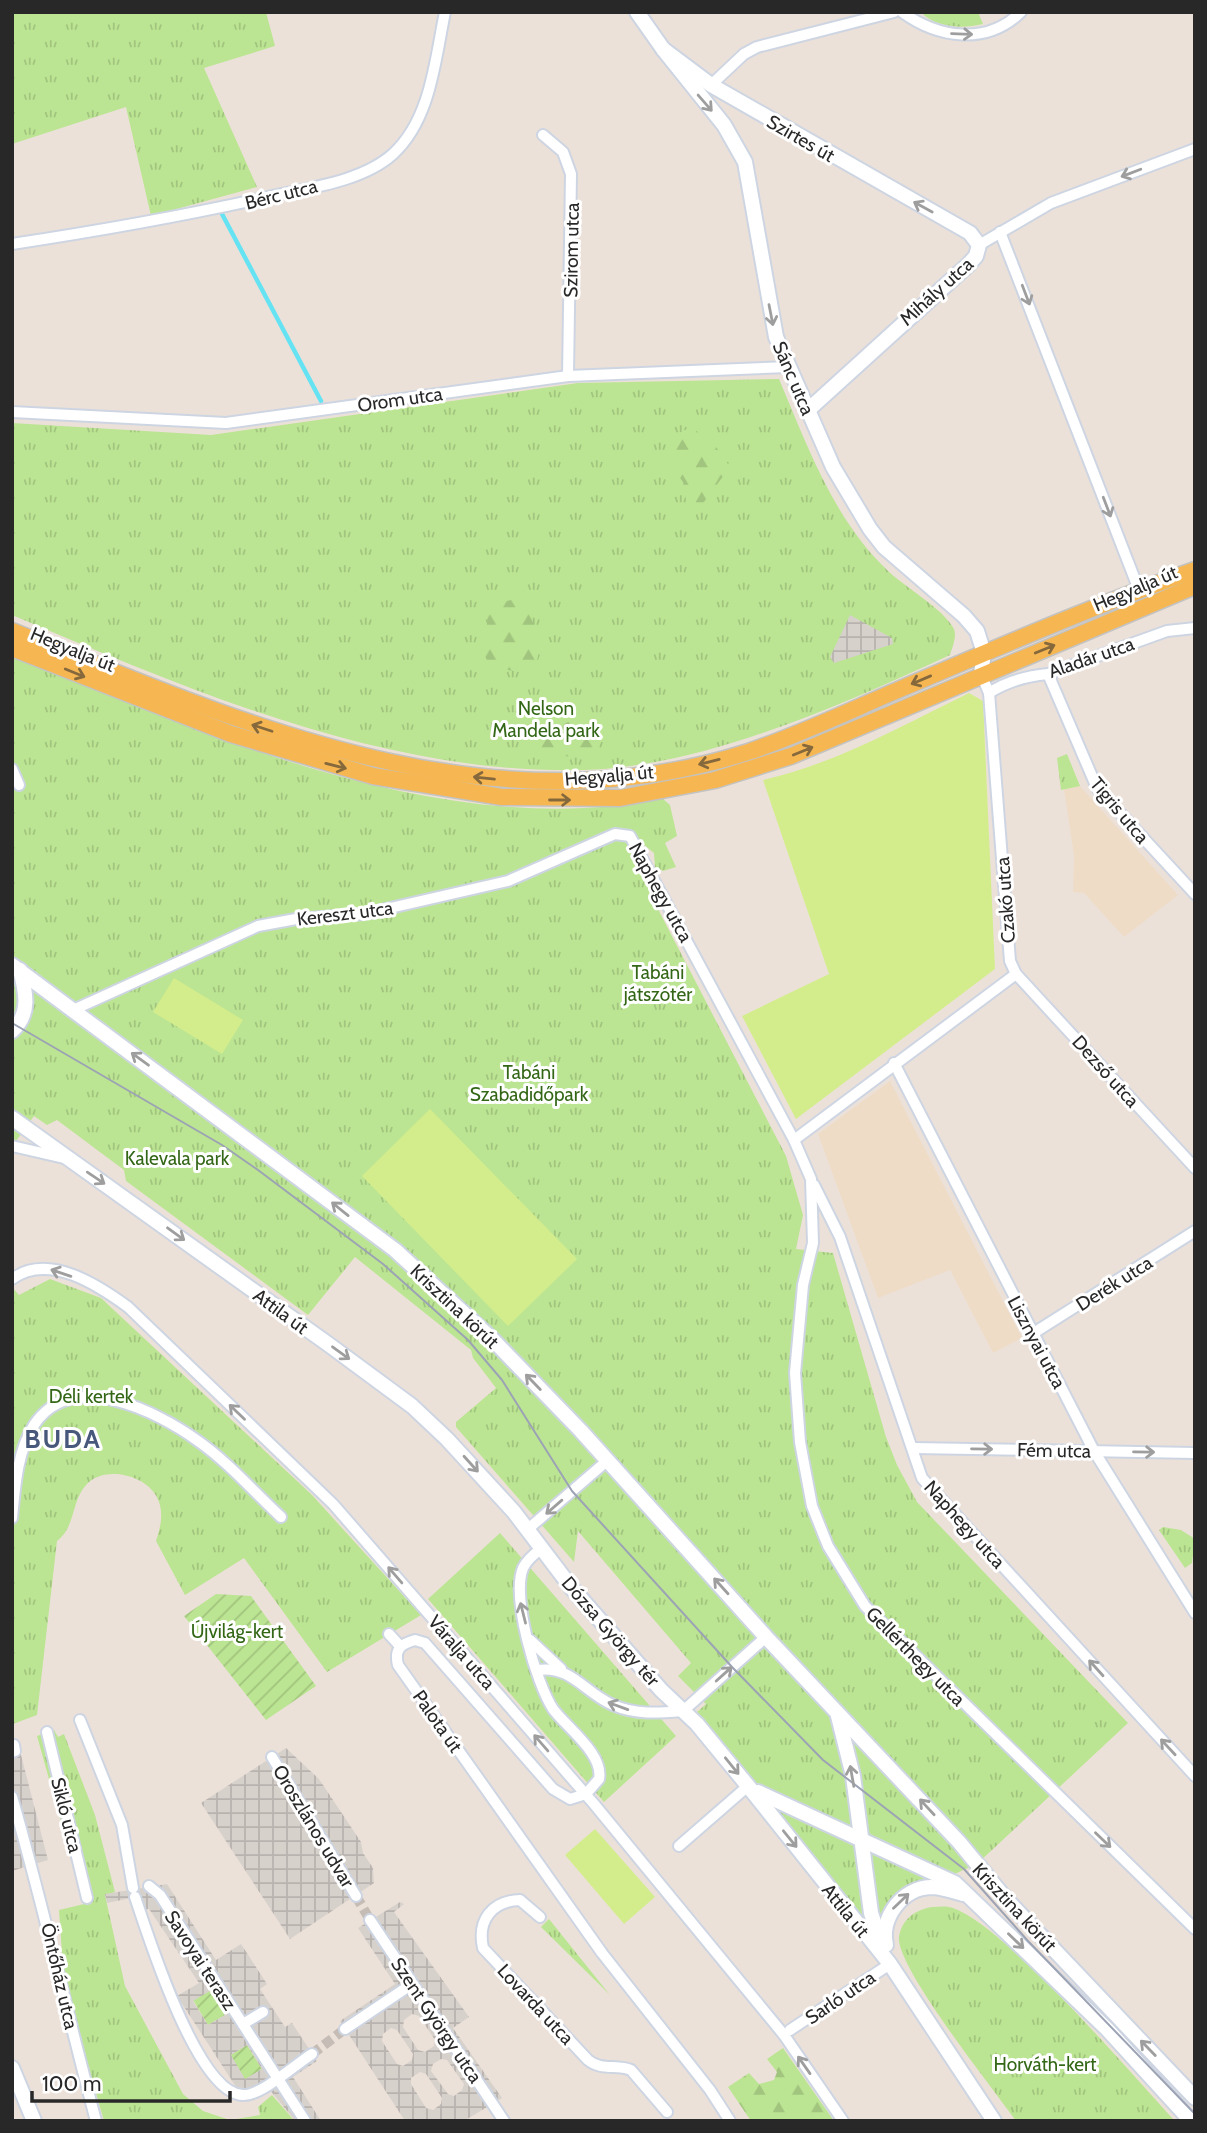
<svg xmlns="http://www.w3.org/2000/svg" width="1207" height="2133" viewBox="0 0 1207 2133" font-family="Cabin,sans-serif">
<defs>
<pattern id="grass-tufts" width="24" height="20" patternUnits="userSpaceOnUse" patternTransform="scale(1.75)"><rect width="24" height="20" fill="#bbe592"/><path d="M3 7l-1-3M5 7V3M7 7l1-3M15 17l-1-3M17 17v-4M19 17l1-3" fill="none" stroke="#a1c47e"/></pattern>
<pattern id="forest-firs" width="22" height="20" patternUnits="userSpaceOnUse" patternTransform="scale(1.75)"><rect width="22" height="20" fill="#bbe592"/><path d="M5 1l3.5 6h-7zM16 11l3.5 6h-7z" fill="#a1c47e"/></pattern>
<pattern id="garden-furrows" width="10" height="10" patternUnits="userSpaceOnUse" patternTransform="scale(1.75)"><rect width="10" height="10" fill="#bbe592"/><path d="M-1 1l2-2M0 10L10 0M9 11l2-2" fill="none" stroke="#a1c47e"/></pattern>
<pattern id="plaza-grid" width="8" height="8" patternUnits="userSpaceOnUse" patternTransform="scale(1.75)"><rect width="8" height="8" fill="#d7d1cc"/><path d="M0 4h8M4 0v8" fill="none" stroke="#b9b3af"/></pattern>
</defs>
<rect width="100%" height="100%" fill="#ece1d9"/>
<g fill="#eedcc7">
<polygon points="1080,786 1178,895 1124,937 1084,893 1073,892 1074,856 1064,789"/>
<polygon points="890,1081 1022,1338 993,1353 950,1270 878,1298 818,1134"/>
</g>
<g fill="url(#grass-tufts)">
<polygon points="12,12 266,12 275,46 204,68 257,187 151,216 126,107 12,144"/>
<path d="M921 12H978L983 24C963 29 935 28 921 12Z"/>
<path d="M779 379C807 445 833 518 886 569 903 586 944 609 954 629 957 637 952 648 950 655 842 705 703 767 584 770 385 775 192 691 12 615V423L211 435 578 383Z"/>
<path d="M12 657C215 737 441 841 663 799L670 805 677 836 665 843 676 867 663 871 655 867 654 853 629 833 625 840 660 913 786 1156 803 1215 796 1249 833 1253 886 1437 897 1465 917 1502 1128 1723 978 1863 938 1882 884 1918 864 1921 697 1712 706 1704 678 1676 691 1663 578 1531 574 1562 456 1427V1422L496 1388 473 1358 471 1350 355 1257 308 1315 126 1181 124 1170 57 1120 47 1125 34 1116 16 1141H12Z"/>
<polygon points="1067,754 1080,786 1061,790 1057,758"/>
<path d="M50 1279 101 1298 312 1495 421 1615 327 1672 244 1558 185 1595 156 1541C161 1526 165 1509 155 1494 142 1474 104 1466 87 1484 71 1500 76 1527 57 1541L37 1715 13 1724 12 1287 19 1295Z"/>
<polygon points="1163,1527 1181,1530 1195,1539 1192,1563 1185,1568 1159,1530"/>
<polygon points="500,1533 676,1736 604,1802 428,1599"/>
<polygon points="54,1730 58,1737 64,1734 95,1815 115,1892 105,1895 125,1986 183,2094 203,2111 230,2120 260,2115 258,2107 272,2095 293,2119 291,2121 104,2121 64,1982 59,1910 84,1904 37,1736"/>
<path d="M932 1907C938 1907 944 1906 949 1907 999 1918 1134 2077 1175 2121H1016C995 2091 895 1966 899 1937 902 1918 916 1910 932 1907Z"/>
<polygon points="549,1919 610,1995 541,1927"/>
</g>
<g fill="url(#forest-firs)">
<polygon points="691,427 714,444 730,467 698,510 692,511 687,506 683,482 672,467 677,434"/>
<path d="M517 593C520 605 531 611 534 626L524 639 535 643 539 651 535 670C524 674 495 670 487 660 483 654 482 645 481 638L490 631 486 614 492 612 491 605 511 600Z"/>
<polygon points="577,718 598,725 605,735 594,755 555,757 537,748 536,737"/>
<polygon points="783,2048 834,2121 751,2121 728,2087 749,2073 759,2084 774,2080 777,2072 767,2059"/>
</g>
<g fill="url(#garden-furrows)">
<polygon points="216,1594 251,1596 316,1686 266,1720 184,1616"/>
<polygon points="210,1990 225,2015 208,2025 193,2000"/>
<polygon points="247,2045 262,2069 245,2080 230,2055"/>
</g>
<g fill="#d3ed8d">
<path d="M969 693 983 701 995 969 796 1119 742 1016 829 974 763 780C835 764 903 725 969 693Z"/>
<polygon points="174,978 243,1020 222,1054 153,1012"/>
<polygon points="430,1109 577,1259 508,1326 362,1176"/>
<polygon points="595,1829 655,1897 624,1924 565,1855"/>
</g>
<g fill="url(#plaza-grid)" fill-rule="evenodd">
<polygon points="850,615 892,638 893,644 834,663 830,657"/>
<polygon points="18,1743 48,1860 12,1871 12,1745"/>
<polygon points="286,1748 319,1779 361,1842 363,1853 373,1868 374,1883 290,1939 201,1803"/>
<path d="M167 1884 216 1960 241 1944 267 1984 260 1989 285 2027 292 2023 317 2061 293 2077 321 2121H291L293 2118 264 2083 247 2092 236 2087 177 1996 199 1983 149 1909 144 1910 141 1896 107 1903 105 1894ZM210 1991 225 2015 208 2025 193 2001ZM247 2045 262 2069 245 2079 231 2055Z"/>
<path d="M400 1902 404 1904 394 1912 469 2017 453 2028 502 2098 464 2121H405L340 2021 395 1984 358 1928ZM412 2014 419 2016 435 2040 434 2046 425 2052 418 2050 403 2027 404 2020ZM391 2028 397 2030 413 2054 412 2060 403 2066 397 2064 382 2041 383 2034ZM441 2059 447 2060 464 2084 462 2090 454 2096 448 2094 431 2071 433 2064ZM420 2072 426 2074 442 2098 441 2104 433 2110 426 2108 411 2084V2078Z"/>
</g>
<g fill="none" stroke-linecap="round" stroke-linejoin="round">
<polyline stroke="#66e3f3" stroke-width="4.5" points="222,214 321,401"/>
<g stroke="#c5bcb6" stroke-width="10" stroke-dasharray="10 5" stroke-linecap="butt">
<polyline points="356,1896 370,1920"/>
<polyline points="312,2054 345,2029"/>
</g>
<defs>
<g id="street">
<path d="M902 12C938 38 986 46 1021 12"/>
<polyline points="711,85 744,54 757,47 894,12"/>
<polyline points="543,135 563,152 571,174 568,376"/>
<polyline points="1000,232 1139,590"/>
<path d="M12 244C98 231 183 216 268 197 307 188 362 182 393 154 431 119 435 60 445 12"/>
<polyline points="979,245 1051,203 1195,149"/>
<polyline points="12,412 226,423 568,376 789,367"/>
<polyline points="981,674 989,693 1010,961 1016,974 1195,1168"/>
<polyline points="1048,674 1097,788 1195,894"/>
<path d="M989 693C1007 681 1027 676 1048 674L1167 631 1195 628"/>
<polyline points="12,769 19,785"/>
<polyline points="73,1010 258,926 296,919 364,914 508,881 615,834 630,836 794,1140 811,1179 813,1243 803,1285 795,1373 800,1442 812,1506 828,1546 865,1606 1195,1929"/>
<polyline points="894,1063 1094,1451 1195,1613"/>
<polyline points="794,1140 1016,974"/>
<polyline points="12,1146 64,1158"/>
<polyline points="814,1185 840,1237 922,1478 1195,1776"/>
<path d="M12 1279C48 1252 98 1285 128 1307L333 1504 594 1804 784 2035 843 2121"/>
<polyline points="1032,1334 1195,1231"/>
<polyline points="913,1448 1195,1453"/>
<path d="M12 1518C15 1487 17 1452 34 1425 71 1368 157 1411 198 1441 228 1462 254 1492 281 1517"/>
<polyline points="528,1529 608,1460"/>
<path d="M541 1549C534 1554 527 1560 523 1568 511 1597 536 1683 553 1709 567 1728 604 1754 599 1779L586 1794 570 1799 553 1789 425 1643 415 1640C401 1644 394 1649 398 1665L602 1953 710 2090 730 2121"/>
<polyline points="389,1634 400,1646"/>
<polyline points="530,1640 561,1669"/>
<path d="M538 1670C571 1665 585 1693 613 1705 636 1715 659 1713 683 1711L766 1637"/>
<polyline points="80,1720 122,1825 133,1888"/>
<polyline points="47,1732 87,1898"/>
<polyline points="12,1752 15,1751 14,1745"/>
<polyline points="272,1757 356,1896"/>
<path d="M12 1797C43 1904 67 2013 96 2121"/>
<polyline points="679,1846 748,1786"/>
<polyline points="149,1886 160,1895 305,2121"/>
<path d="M135 1897C148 1935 197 2094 243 2095 261 2096 296 2064 312 2054"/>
<path d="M540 1917 520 1900C492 1901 477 1920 483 1948L588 2060C601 2071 617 2064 631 2070L667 2112"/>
<polyline points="370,1920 504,2121"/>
<polyline points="243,2024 263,2012"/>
<polyline points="345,2029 412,1984"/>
<polyline points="790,2030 890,1964"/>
</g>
<g id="secondary">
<polyline points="637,12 663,49 711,85 970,233 979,245 976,256 968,265 807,411"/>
<polyline points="663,49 724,125 745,162 776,337 833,467 870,529 884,547 964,616 977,631 984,653 981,674"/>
<polyline points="12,965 395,1250 494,1341 581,1431 766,1637 959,1842 1005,1898 1195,2098"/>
<path d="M12 1031C31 1014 26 992 20 970"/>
<polyline points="12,1118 328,1344 412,1406 447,1439 514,1512 571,1587 661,1690 697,1724 748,1786 890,1964 994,2121"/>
<polyline points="838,1716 853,1776 871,1913 882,1946"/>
<polyline points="758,1792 955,1883 1107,2029 1191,2121"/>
<path d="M886 1945C880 1918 902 1888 931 1887 941 1887 953 1891 963 1894"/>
<polyline points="12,2068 34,2121"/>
</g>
<g id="primary">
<path d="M12 631C248 726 491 834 748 752 802 734 853 709 905 687 1001 646 1096 605 1195 570"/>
<polyline points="12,648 231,734 373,776 502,797 620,798 715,780 791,756 1195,586"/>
</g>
</defs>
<use href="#street" stroke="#ced5e2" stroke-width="14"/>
<use href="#secondary" stroke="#ced5e2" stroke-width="18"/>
<use href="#primary" stroke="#c3c3c3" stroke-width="19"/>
<use href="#street" stroke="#fff" stroke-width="10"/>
<use href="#secondary" stroke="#fff" stroke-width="14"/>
<use href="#primary" stroke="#f6b753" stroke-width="16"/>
<polyline stroke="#9ca3b4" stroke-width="2" points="12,1023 222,1145 258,1170 383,1264 468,1340 502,1380 572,1491 732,1667 823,1760 964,1869 1028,1941 1195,2114"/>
</g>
<defs><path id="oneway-shaft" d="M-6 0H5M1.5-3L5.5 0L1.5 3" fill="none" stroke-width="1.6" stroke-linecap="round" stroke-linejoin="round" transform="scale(1.75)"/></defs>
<g stroke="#9e9e9e">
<use href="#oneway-shaft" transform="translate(962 34) rotate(2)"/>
<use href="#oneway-shaft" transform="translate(705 103) rotate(49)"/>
<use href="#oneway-shaft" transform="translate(1131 173) rotate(159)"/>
<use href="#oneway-shaft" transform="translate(923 207) rotate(-151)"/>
<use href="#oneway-shaft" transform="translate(1026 295) rotate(69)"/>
<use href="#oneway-shaft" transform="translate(771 315) rotate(79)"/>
<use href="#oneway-shaft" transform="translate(1107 507) rotate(69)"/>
<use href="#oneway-shaft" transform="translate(140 1059) rotate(-144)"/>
<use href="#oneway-shaft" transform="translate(96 1178) rotate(34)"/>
<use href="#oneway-shaft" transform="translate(340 1209) rotate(-141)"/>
<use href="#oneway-shaft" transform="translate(176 1234) rotate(36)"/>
<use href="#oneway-shaft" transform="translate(61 1273) rotate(-161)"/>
<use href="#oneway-shaft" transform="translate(341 1353) rotate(36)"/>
<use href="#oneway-shaft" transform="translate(533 1382) rotate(-134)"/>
<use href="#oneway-shaft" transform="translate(237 1412) rotate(-136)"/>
<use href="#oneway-shaft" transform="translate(982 1449) rotate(1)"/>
<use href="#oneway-shaft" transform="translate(1144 1452) rotate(1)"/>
<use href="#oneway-shaft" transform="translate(471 1464) rotate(48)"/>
<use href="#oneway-shaft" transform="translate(554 1507) rotate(139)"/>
<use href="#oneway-shaft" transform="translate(395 1575) rotate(-131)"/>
<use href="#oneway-shaft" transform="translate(721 1586) rotate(-132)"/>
<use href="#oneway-shaft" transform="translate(523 1613) rotate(-104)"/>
<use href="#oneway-shaft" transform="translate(1096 1668) rotate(-132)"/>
<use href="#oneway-shaft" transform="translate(724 1674) rotate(-42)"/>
<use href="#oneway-shaft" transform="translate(618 1706) rotate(-160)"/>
<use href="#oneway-shaft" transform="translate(541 1743) rotate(-131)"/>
<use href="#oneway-shaft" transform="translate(1168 1747) rotate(-133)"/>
<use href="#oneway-shaft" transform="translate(732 1766) rotate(51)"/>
<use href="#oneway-shaft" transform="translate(852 1776) rotate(-100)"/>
<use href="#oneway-shaft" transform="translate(927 1807) rotate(-133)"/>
<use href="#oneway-shaft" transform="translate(790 1839) rotate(51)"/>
<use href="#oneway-shaft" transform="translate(1103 1840) rotate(44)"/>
<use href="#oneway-shaft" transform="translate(901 1901) rotate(-44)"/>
<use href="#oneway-shaft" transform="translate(1016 1941) rotate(44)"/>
<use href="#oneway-shaft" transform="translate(1148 2048) rotate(-134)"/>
<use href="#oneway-shaft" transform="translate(804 2065) rotate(-125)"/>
</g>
<g stroke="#85683b">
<use href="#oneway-shaft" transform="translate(1045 649) rotate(-22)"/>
<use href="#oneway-shaft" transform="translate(75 673) rotate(22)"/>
<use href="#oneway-shaft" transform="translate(921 680) rotate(157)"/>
<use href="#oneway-shaft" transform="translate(262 728) rotate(-162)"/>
<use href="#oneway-shaft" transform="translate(803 751) rotate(-22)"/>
<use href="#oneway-shaft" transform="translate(709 762) rotate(166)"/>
<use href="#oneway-shaft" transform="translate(336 766) rotate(14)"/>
<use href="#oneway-shaft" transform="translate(484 778) rotate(-174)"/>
<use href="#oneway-shaft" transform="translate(560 800)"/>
</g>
<g text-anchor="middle" stroke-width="6" stroke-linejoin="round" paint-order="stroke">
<g font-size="19" fill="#282828" stroke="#fff">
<text transform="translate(801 138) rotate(30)" y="7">Szirtes út</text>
<text transform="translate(281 194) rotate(-14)" y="7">Bérc utca</text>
<text transform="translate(571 250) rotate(-89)" y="7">Szirom utca</text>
<text transform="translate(936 291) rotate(-42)" y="7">Mihály utca</text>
<text transform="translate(794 378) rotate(67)" y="7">Sánc utca</text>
<text transform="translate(400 399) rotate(-8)" y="7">Orom utca</text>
<text transform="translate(1135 588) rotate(-23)" y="7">Hegyalja út</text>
<text transform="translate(73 649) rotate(22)" y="7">Hegyalja út</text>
<text transform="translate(1091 657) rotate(-19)" y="7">Aladár utca</text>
<text transform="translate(609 775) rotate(-5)" y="7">Hegyalja út</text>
<text transform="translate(1120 810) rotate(50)" y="7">Tigris utca</text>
<text transform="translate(661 892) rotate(61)" y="7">Naphegy utca</text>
<text transform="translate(1005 900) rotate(-94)" y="7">Czakó utca</text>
<text transform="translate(345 913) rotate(-7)" y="7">Kereszt utca</text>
<text transform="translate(1106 1071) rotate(48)" y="7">Dezső utca</text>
<text transform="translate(1114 1283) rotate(-32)" y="7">Derék utca</text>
<text transform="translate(455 1306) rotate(43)" y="7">Krisztina körút</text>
<text transform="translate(281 1311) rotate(36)" y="7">Attila út</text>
<text transform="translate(1037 1342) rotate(62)" y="7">Lisznyai utca</text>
<text transform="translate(1054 1450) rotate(1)" y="7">Fém utca</text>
<text transform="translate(965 1524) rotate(48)" y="7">Naphegy utca</text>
<text transform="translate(611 1631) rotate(49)" y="7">Dózsa György tér</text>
<text transform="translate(462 1652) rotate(49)" y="7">Váralja utca</text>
<text transform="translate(916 1656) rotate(45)" y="7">Gellérthegy utca</text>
<text transform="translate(438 1721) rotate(55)" y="7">Palota út</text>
<text transform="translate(67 1815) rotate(76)" y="7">Sikló utca</text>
<text transform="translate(314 1826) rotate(59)" y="7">Oroszlános udvar</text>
<text transform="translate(1015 1907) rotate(47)" y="7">Krisztina körút</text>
<text transform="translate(846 1910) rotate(51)" y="7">Attila út</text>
<text transform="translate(201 1960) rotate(57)" y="7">Savoyai terasz</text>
<text transform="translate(60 1976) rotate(77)" y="7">Öntőház utca</text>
<text transform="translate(840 1997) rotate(-34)" y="7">Sarló utca</text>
<text transform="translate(536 2004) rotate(47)" y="7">Lovarda utca</text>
<text transform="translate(437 2020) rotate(56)" y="7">Szent György utca</text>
</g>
<g font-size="19" fill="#336716" stroke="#fff">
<text x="546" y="715">Nelson<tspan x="546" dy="22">Mandela park</tspan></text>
<text x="658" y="979">Tabáni<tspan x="658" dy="22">játszótér</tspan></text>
<text x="529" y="1079">Tabáni<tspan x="529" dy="22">Szabadidőpark</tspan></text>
<text x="177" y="1165">Kalevala park</text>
<text x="91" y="1403">Déli kertek</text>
<text x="237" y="1638">Újvilág-kert</text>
<text x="1045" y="2071">Horváth-kert</text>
</g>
<g font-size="26" font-weight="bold" letter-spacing="2" fill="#47587b" stroke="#fff">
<text x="63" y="1448">BUDA</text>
</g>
</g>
<rect width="1207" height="2133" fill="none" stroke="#282828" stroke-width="28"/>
<path d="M32 2091v10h198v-10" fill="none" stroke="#282828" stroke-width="3.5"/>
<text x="42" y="2091" font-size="21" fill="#282828" stroke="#ffffff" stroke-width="5" paint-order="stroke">100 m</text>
</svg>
